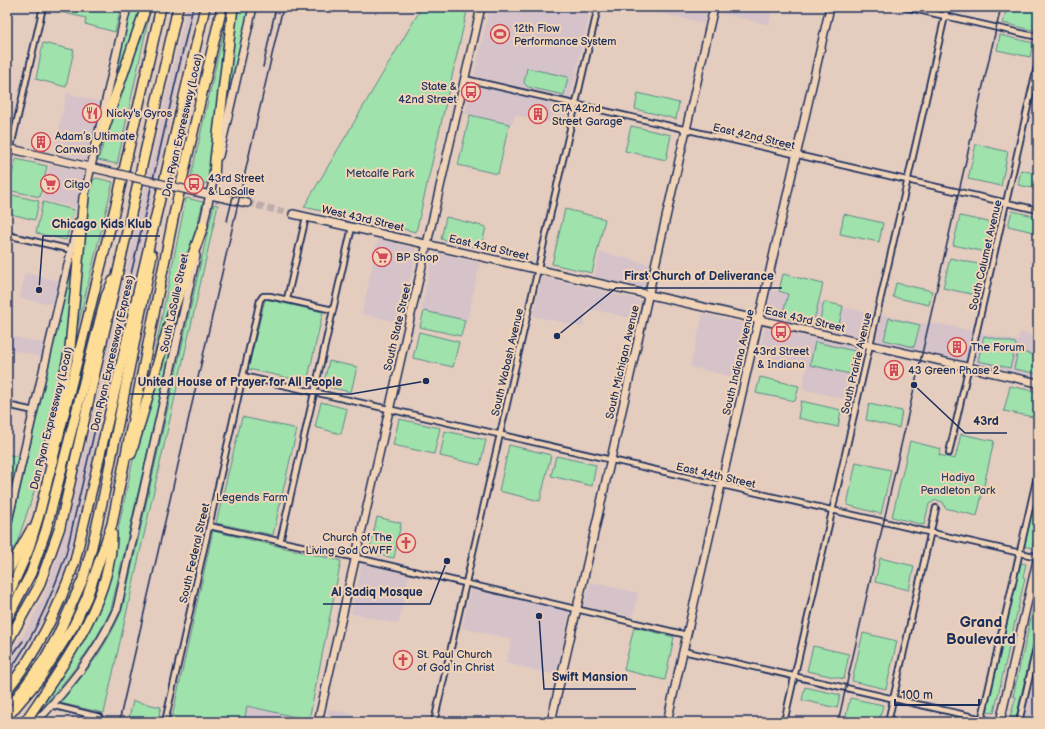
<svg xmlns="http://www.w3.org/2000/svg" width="1045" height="729" viewBox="0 0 1045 729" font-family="'Balsamiq Sans',sans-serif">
<rect width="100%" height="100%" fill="#e4ccbf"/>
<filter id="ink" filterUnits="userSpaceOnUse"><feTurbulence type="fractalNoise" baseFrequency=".025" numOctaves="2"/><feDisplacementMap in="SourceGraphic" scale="8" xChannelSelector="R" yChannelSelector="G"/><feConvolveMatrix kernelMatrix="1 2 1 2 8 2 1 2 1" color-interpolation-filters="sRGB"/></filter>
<g filter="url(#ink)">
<g fill="#d5c3c9">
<polygon points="187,7 196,7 72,548 65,571 45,616 20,660 7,677 7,659 27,629 45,594 67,527"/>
<polygon points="490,7 591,7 570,98 474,76"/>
<polygon points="656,7 707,7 704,23 655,12"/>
<polygon points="722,7 773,7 769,25 721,13"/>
<polygon points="472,84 566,107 567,110 564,126 515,115 512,125 465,114"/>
<polygon points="67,93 100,102 87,160 53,152"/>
<polygon points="50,165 85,172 76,208 42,200"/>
<polygon points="378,239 417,249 400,323 362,314"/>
<polygon points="434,252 480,263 467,321 421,310"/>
<polygon points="600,252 650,264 645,288 594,276"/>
<polygon points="25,273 59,281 54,305 20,298"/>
<polygon points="542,277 640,300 635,319 587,308 583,327 533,316"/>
<polygon points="772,290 870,313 865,338 766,315"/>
<polygon points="703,314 750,325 739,378 690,367"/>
<polygon points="882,315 919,323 941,324 973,331 966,362 876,341"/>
<polygon points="765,328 863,349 850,400 802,389 807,366 758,355"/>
<polygon points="1020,332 1038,337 1038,377 974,363 981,333 1018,341"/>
<polygon points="11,336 45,344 42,357 8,349"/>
<polygon points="362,564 409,575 398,624 351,613"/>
<polygon points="590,582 638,593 633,617 584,606"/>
<polygon points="471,588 570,611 556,675 506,663 512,639 462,628"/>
<polygon points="1038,650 1038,722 1022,722 1022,721"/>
<polygon points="247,706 309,720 308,722 244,722"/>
<polygon points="329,709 376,720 376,722 326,722"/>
<polygon points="70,713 102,721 102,722 68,722"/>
</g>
<g fill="#9fe2ac" stroke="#5d8885">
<polygon points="53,7 121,7 115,32 85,24 86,18 52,10"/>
<polygon points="131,7 142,7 114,90 112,90"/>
<polygon points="149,7 151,7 117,164 98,160"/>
<polygon points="236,7 249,7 222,125"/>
<polygon points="422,7 468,7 416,232 304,207"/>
<polygon points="1007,7 1038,7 1036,31 1003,23"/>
<polygon points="225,25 227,26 209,178 206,184 190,181"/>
<polygon points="1000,35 1033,43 1030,57 997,50"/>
<polygon points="43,43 74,50 66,87 36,79"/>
<polygon points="527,68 568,77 564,95 528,87 524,83"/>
<polygon points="638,93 679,103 676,119 635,109"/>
<polygon points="470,115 509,124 498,174 458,165"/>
<polygon points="631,126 671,135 666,160 625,151"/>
<polygon points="976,144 1008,152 1001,186 968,179"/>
<polygon points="16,159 47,166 40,197 8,190"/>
<polygon points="1021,170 1038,174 1038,189 1018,185"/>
<polygon points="96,178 113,182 76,333 87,208 93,180"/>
<polygon points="8,194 39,201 35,220 7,213"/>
<polygon points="186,198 203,202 197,226 151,370"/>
<polygon points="43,202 74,210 66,240 36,233"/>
<path d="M214 204 218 205 104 713 60 703C87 671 106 648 122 610Z"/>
<polygon points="565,209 605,219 592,273 552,264"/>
<polygon points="1012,211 1038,217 1038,233 1008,226"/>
<polygon points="844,214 883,223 879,242 840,234"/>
<polygon points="960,216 993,223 986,252 953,245"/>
<polygon points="446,217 486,227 481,248 441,239"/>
<polygon points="950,258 983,265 976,295 943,288"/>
<polygon points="72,263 75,263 68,339 38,480 18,540 7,565 7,546"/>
<polygon points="783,274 823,284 813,324 782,317 788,294 779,291"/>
<polygon points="896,283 932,291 929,305 893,297"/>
<path d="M185 291 111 609C92 653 60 686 30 722L107 581 133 460 177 313Z"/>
<polygon points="265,299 323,312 307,382 248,369"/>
<polygon points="824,302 843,306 838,329 819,324"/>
<polygon points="424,311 465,320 461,336 420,327"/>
<polygon points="889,318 920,325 914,347 884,340"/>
<polygon points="419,332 459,342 453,367 413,358"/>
<polygon points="984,336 1015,343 1016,345 1010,368 978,361"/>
<polygon points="815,342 855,351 850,374 810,365"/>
<polygon points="1018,351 1038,356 1038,374 1014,369"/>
<polygon points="329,361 357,367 351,392 323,386"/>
<polygon points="760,377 799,386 795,401 756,393"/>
<polygon points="1010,386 1038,392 1038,418 1004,411"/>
<polygon points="801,401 841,410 838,427 798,418"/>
<polygon points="321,402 347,409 341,434 315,427"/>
<polygon points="869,404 902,411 899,428 866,420"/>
<polygon points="242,417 297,429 273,535 216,523"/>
<polygon points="399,419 440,428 434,454 393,445"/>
<polygon points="445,431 486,440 480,465 440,456"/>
<polygon points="961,434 994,441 977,516 945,508 943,502 936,500 929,504 924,525 892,517 910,441 941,449 939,455 955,459"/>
<polygon points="509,445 551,455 540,501 499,491"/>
<polygon points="7,454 18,457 7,506"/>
<polygon points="556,456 596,465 592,486 551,476"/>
<polygon points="856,462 891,470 881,514 847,505"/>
<polygon points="1038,485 1038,521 1032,548 1024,546"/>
<polygon points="377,517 401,523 394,558 369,553"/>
<polygon points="213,531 341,561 309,720 247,706 244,722 171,722"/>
<polygon points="880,558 914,566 909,590 875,582"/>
<polygon points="1021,563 1026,564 1023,577 1025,578 994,713 987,712"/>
<polygon points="1038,588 1038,623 1016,718 1010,717 1016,697 1013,696"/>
<polygon points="634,627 674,637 665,680 624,670"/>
<polygon points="863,633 897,641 886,689 852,681"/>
<polygon points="813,646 849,654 844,679 807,671"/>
<polygon points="805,687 840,695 837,708 802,700"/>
<polygon points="850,698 883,705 879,722 870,722 846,716"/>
<polygon points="133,701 161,707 157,722 128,722"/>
</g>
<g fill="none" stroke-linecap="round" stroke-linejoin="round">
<polyline stroke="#bcadac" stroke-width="7" stroke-dasharray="7 3.5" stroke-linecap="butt" points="247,203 293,214"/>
<defs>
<g id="street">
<polyline points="905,7 1038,37"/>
<polyline points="465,79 1038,210"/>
<polyline points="7,164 43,7"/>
<polyline points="7,235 72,250"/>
<polyline points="287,299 306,217"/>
<polyline points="243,376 1038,557"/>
<polyline points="7,405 34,411"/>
<polyline points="949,453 1038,62"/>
<polyline points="209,526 366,560 687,635"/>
<polyline points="280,542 352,227"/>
<polyline points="683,651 996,722"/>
<polyline points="51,705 100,717"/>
<polyline points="165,722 260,300 263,296 270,296 333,310"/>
<polyline points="434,722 598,7"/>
<polyline points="784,722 947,7"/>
<polyline points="888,722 936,508"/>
<polyline points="981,722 1038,472"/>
<polyline points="1019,722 1038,640"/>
</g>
<g id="secondary">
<polyline points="7,148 115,173"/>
<polyline points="219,156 253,7"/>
<polyline points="188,190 247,203"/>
<polyline points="83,202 127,7"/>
<polyline points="293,214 1038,383"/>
<polyline points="202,230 215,172"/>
<polyline points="7,525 78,222"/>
<path d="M36 722C69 687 97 653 117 609L196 256"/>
<polyline points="318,722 481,7"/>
<polyline points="551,722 714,7"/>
<polyline points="667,722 830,7"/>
<polyline points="1000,722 1038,556"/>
</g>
<g id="highway">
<polyline points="96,144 103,132 146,7"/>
<polyline points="214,177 215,160 233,7"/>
<polyline points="131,454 173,311 203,226"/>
<polyline points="49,460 49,448 70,348 84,197"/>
<polyline points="7,573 31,530"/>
<polyline points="7,598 28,551 39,515 119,192 161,7"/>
<polyline points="7,619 31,573 46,530 106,296 113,281"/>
<polyline points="7,643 39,586 60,527 178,7"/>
<path d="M7 690C38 651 59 608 75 561L205 7"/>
<polyline points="15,700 44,660 57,637 83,579 91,551 104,494 152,255"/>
<polyline points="7,717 40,678 74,625 87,597 112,524 173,219 222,7"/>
<path d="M25 722C61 668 112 601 112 534"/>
</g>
</defs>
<use href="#street" stroke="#1b2f5e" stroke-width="8"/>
<use href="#secondary" stroke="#1b2f5e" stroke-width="10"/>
<use href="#highway" stroke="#1b2f5e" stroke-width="12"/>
<use href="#street" stroke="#f1d4b7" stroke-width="4.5"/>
<use href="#secondary" stroke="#f1d4b7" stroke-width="7"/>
<use href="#highway" stroke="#fedd96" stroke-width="9"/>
<g stroke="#1b2f5e" stroke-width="1.5">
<polyline points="263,67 276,7"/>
<polyline points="227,221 235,188"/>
<polyline points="7,662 23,641"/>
<path d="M7 674C34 638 52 596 66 554L193 7"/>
<polyline points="119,722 283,7"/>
<polyline points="838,722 1001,7"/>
</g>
<defs>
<polyline id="secondary-bridge" points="115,173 188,190"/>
</defs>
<use href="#secondary-bridge" stroke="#1b2f5e" stroke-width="10" stroke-linecap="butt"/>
<use href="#secondary-bridge" stroke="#f1d4b7" stroke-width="7"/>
</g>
</g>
<defs>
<symbol id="stadium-ring" viewBox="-11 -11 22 22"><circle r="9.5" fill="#f1d4b7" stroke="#d1495b" stroke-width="1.5"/><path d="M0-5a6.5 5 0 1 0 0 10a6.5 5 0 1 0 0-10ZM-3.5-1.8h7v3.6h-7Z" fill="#d1495b"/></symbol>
<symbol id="bus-ring" viewBox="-11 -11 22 22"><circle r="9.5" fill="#f1d4b7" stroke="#d1495b" stroke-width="1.5"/><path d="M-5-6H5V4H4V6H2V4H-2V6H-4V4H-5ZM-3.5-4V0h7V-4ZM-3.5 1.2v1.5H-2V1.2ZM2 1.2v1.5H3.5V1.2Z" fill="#d1495b"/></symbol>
<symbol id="restaurant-ring" viewBox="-11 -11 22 22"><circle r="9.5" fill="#f1d4b7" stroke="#d1495b" stroke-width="1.5"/><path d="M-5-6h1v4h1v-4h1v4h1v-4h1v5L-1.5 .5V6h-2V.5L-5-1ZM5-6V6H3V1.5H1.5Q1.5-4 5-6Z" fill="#d1495b"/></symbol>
<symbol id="building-ring" viewBox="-11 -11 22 22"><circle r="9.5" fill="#f1d4b7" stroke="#d1495b" stroke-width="1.5"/><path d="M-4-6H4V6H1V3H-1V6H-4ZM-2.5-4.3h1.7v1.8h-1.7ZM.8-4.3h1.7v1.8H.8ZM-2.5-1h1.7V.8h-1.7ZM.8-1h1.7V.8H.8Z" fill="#d1495b"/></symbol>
<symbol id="supermarket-ring" viewBox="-11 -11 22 22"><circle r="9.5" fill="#f1d4b7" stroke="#d1495b" stroke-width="1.5"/><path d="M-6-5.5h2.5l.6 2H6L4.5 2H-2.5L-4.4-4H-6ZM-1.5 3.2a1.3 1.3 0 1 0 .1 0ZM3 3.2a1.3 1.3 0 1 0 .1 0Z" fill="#d1495b"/></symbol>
<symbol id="church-ring" viewBox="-11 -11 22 22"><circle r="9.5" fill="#f1d4b7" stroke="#d1495b" stroke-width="1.5"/><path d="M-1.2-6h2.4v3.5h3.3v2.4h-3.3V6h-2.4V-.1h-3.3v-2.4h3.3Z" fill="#d1495b"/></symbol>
</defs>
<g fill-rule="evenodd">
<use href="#stadium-ring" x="489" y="23" width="22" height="22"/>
<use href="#bus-ring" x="460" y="81" width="22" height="22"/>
<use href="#restaurant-ring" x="81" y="102" width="22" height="22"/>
<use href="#building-ring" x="527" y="103" width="22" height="22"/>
<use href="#building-ring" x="30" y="131" width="22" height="22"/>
<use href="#supermarket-ring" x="39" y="173" width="22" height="22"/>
<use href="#bus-ring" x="183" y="173" width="22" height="22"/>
<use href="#supermarket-ring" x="371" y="246" width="22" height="22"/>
<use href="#bus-ring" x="770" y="321" width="22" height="22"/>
<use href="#building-ring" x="946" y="336" width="22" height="22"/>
<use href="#building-ring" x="883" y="359" width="22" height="22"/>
<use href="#church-ring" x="395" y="532" width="22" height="22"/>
<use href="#church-ring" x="392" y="649" width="22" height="22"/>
</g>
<g text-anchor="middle" stroke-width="4" stroke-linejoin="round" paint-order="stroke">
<g font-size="11" fill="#1b2f5e" stroke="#f1d4b7" text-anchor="start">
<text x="514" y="32">12th Flow<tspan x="514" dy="13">Performance System</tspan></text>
<text x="457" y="90" text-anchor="end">State &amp;<tspan x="457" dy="13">42nd Street</tspan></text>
<text x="552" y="112">CTA 42nd<tspan x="552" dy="13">Street Garage</tspan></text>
<text x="106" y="117">Nicky's Gyros</text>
<text x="55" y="140">Adam’s Ultimate<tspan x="55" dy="13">Carwash</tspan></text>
<text x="208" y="182">43rd Street<tspan x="208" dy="13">&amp; LaSalle</tspan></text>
<text x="64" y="188">Citgo</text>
<text x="396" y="261">BP Shop</text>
<text x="971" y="351">The Forum</text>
<text x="781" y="355" text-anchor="middle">43rd Street<tspan x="781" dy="13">&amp; Indiana</tspan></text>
<text x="908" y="374">43 Green Phase 2</text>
<text x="392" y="541" text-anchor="end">Church of The<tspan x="392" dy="13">Living God CWFF</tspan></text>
<text x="417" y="658">St. Paul Church<tspan x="417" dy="13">of God in Christ</tspan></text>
</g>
<g font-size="11" fill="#1b2f5e" stroke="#f1d4b7">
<text transform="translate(182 125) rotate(-77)" y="4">Dan Ryan Expressway (Local)</text>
<text transform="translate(754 136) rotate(13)" y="4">East 42nd Street</text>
<text transform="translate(363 218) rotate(13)" y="4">West 43rd Street</text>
<text transform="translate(489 247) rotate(13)" y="4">East 43rd Street</text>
<text transform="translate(985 255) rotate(-77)" y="4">South Calumet Avenue</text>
<text transform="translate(174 303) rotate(-78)" y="4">South LaSalle Street</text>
<text transform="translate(805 319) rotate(13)" y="4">East 43rd Street</text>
<text transform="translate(397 327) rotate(-77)" y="4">South State Street</text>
<text transform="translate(112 353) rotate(-77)" y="4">Dan Ryan Expressway (Express)</text>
<text transform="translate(507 362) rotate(-77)" y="4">South Wabash Avenue</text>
<text transform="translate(622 362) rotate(-77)" y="4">South Michigan Avenue</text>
<text transform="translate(738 362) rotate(-77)" y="4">South Indiana Avenue</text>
<text transform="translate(856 363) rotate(-77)" y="4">South Prairie Avenue</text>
<text transform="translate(51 418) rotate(-76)" y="4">Dan Ryan Expressway (Local)</text>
<text transform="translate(716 475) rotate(13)" y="4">East 44th Street</text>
<text transform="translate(194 553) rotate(-77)" y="4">South Federal Street</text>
</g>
<g font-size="11" fill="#284166" stroke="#f1d4b7">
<text x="380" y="177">Metcalfe Park</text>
<text x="958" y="481">Hadiya<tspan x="958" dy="13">Pendleton Park</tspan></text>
<text x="252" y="501">Legends Farm</text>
</g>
<g font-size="15" font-weight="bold" fill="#1b2f5e" stroke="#f1d4b7">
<text x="981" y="627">Grand<tspan x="981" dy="17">Boulevard</tspan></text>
</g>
</g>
<path fill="none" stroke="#1b2f5e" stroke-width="1.5" d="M39 290L43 236H160M557 336L616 288H782M426 381L351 394H130M914 385L965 433H1007M447 561L430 604H323M539 616L544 689H636"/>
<g fill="#1b2f5e" stroke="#f1d4b7" stroke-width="1.5">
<circle cx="39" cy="290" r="4"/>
<circle cx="557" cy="336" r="4"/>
<circle cx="426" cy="381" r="4"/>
<circle cx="914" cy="385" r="4"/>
<circle cx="447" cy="561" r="4"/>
<circle cx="539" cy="616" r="4"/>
</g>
<g font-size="12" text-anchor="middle" font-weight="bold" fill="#1b2f5e" stroke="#f1d4b7" stroke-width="4" stroke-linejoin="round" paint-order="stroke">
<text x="102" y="228">Chicago Kids Klub</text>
<text x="699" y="280">First Church of Deliverance</text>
<text x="240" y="386">United House of Prayer for All People</text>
<text x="986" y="425">43rd</text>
<text x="377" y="596">Al Sadiq Mosque</text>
<text x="590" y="681">Swift Mansion</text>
</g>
<rect width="1045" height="729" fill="none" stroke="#f1d4b7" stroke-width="24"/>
<rect x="12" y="12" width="1021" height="705" fill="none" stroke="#1b2f5e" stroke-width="1.5" filter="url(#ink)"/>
<path d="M895 699v6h84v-6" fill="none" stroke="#1b2f5e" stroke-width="2"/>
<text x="901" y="699" font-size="12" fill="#1b2f5e" stroke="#f1d4b7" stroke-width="3" paint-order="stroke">100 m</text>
</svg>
